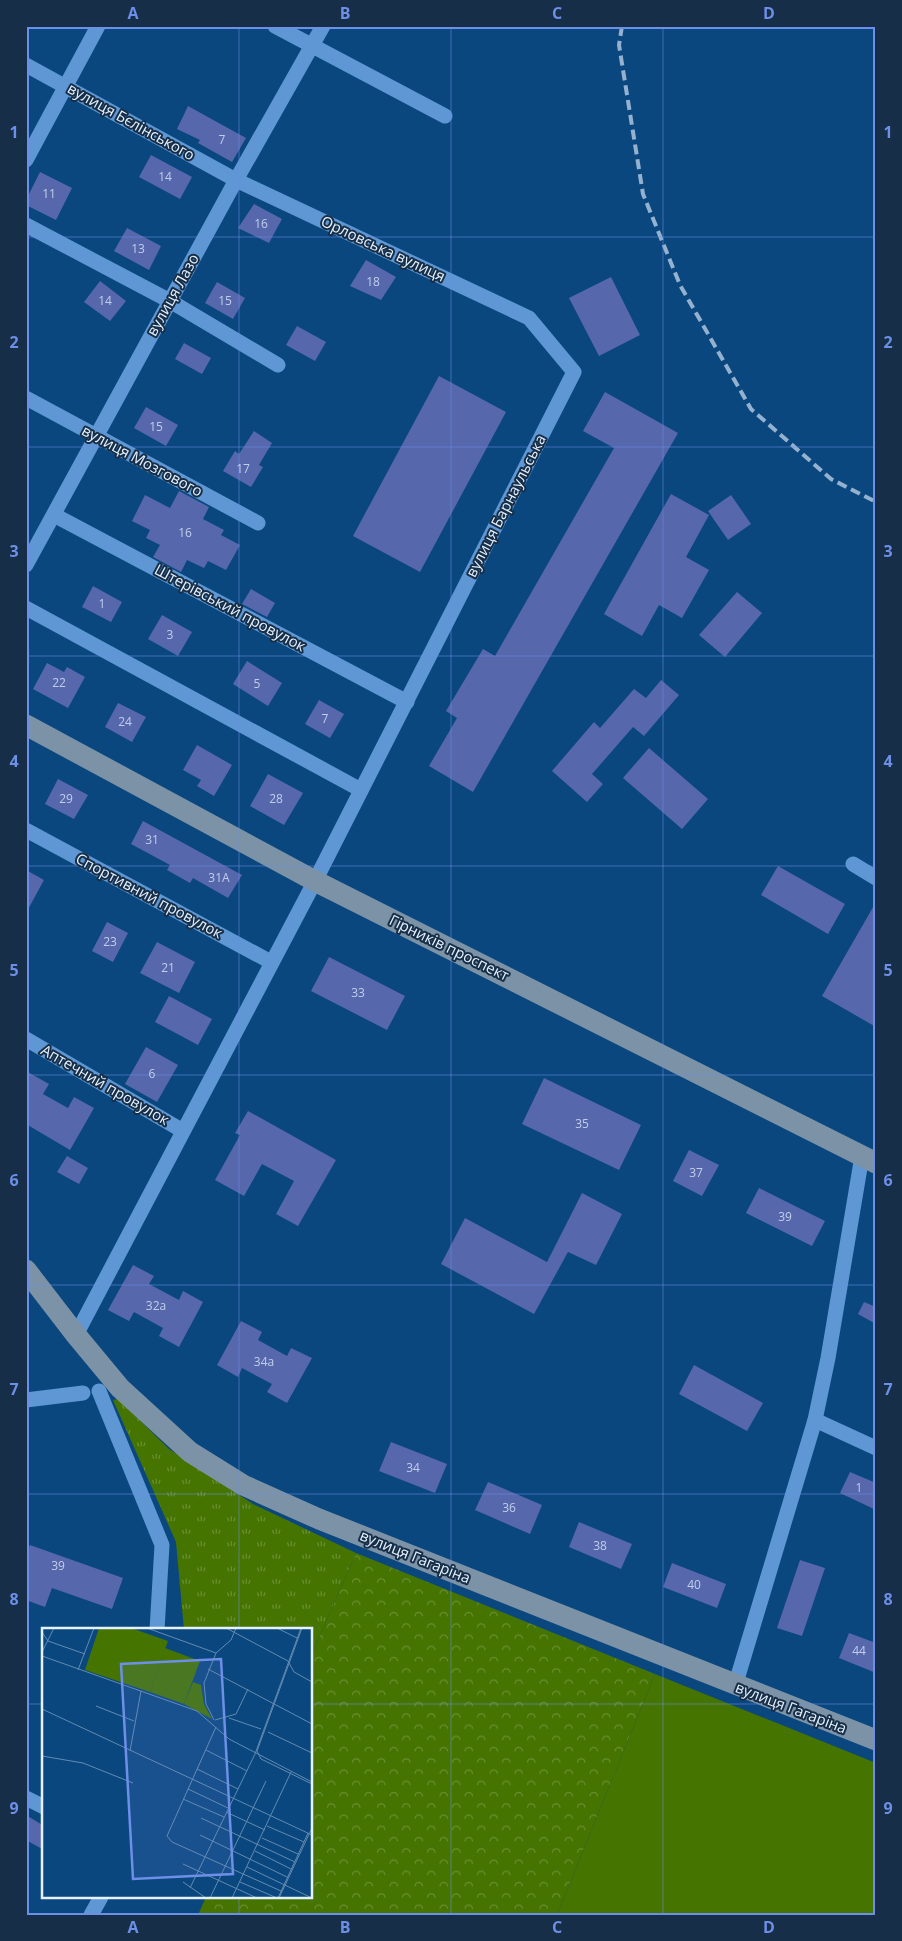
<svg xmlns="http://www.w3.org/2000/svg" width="902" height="1941" viewBox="0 0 902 1941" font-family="'Open Sans',sans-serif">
<defs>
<pattern id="grass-tufts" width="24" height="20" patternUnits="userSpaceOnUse" patternTransform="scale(1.25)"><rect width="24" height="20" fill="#457400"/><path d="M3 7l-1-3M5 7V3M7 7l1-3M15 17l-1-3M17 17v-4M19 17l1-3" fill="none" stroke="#698f33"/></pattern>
<pattern id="park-crowns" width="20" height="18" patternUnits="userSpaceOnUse" patternTransform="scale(1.25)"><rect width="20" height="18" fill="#457400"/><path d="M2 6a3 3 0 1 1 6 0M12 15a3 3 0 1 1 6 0" fill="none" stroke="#698f33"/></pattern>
</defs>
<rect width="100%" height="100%" fill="#0a477e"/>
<polygon fill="url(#grass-tufts)" points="118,1399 169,1449 253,1504 356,1553 311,1656 311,1630 184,1630 176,1542 113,1400"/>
<polygon fill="url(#park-crowns)" points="356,1553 655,1674 557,1915 198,1915 206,1897 311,1897 311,1656"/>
<polygon fill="#457400" points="655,1674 876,1763 876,1915 557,1915"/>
<g fill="#5667ac">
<polygon points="188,106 246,138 232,162 198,143 200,140 177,129"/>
<polygon points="151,155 192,177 180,199 139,177"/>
<polygon points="40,172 72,188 56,220 26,205 26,200"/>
<polygon points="254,204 282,219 269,243 238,228"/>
<polygon points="127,228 161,246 149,270 114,251"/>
<polygon points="366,260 396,277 381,300 350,286"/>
<polygon points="611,277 640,335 599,356 569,298"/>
<polygon points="100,281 126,301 110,321 84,302"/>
<polygon points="217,282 245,298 233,319 205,303"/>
<polygon points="297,326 326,342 315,361 286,345"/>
<polygon points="184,343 211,358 202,374 175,359"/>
<polygon points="439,376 506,412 420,572 353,536"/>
<polygon points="605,392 678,433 473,792 429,766 457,718 446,711 483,649 495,656 614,448 583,431"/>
<polygon points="146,407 178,425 166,446 134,428"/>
<polygon points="254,431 272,443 259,465 263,467 251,487 223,471 235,451 239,454"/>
<polygon points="179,491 209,507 203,519 224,530 221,535 240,545 226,570 208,561 204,568 187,560 181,572 153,557 160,545 146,538 150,530 132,521 145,495 170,508"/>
<polygon points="671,494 709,515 686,557 709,570 682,618 659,605 642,636 604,614"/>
<polygon points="731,495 751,524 728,540 708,511"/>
<polygon points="93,586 122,602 111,622 82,607"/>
<polygon points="251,589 275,603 267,617 242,604"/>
<polygon points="737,592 762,613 725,657 699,635"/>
<polygon points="162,615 192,632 178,656 148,639"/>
<polygon points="247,661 282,683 268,706 233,684"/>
<polygon points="47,663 64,672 67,667 85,677 68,708 33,689"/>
<polygon points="661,680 679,695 644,736 633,727 592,774 603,784 587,802 552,771 594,722 600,728 634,689 646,698"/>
<polygon points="319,700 344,714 330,738 305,724"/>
<polygon points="118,703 146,717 132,742 105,727"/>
<polygon points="197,745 232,765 214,796 197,786 201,780 183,770"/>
<polygon points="649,748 708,799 682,829 623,778"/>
<polygon points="268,774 303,793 284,825 250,806"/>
<polygon points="58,779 88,795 74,819 45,804"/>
<polygon points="143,821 242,875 228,898 193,878 190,883 167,870 170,865 131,844"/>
<polygon points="778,866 845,904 828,934 761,895"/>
<polygon points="26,870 44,880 26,913"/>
<polygon points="876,902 876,1027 822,996"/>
<polygon points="107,922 128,933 113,962 92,951"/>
<polygon points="157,942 195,962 179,993 140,973"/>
<polygon points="329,957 405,996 387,1030 311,991"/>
<polygon points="169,996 212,1019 198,1045 155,1022"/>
<polygon points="146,1047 178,1065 157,1102 125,1084"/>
<polygon points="26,1071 49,1084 43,1094 68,1108 74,1097 94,1108 70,1150 26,1124"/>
<polygon points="544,1078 641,1125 619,1170 522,1124"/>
<polygon points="248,1111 336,1160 298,1226 276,1214 294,1181 262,1164 244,1196 215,1180 240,1135 235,1133"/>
<polygon points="689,1150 719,1165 702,1196 673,1181"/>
<polygon points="67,1156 88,1168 79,1184 57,1172"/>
<polygon points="759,1188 825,1221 812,1246 746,1213"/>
<polygon points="582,1193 622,1214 596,1265 568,1252 534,1314 441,1264 465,1218 547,1262"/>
<polygon points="133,1265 154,1276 149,1284 179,1300 183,1291 203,1302 179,1347 159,1336 163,1328 134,1312 129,1321 108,1310"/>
<polygon points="864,1302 876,1307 876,1324 858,1314"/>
<polygon points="241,1321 262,1332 258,1340 287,1356 291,1348 312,1358 287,1403 267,1392 272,1384 242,1368 238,1377 217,1365"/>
<polygon points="694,1365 763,1403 747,1431 679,1394"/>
<polygon points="391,1442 447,1464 435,1493 379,1471"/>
<polygon points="850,1472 876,1483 876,1510 840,1493"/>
<polygon points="488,1482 542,1505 530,1534 475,1510"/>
<polygon points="579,1522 632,1544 621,1569 569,1547"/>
<polygon points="30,1545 123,1578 112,1609 52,1588 45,1607 26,1600 26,1554"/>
<polygon points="800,1560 825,1568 802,1636 777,1628"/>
<polygon points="672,1563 726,1584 717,1608 663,1587"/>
<polygon points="849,1633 876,1643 876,1673 839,1658"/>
<polygon points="26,1815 44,1826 44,1850 26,1840"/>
</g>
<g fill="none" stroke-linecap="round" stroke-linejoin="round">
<g stroke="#5e97d4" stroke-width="15">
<polyline points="275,26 445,116"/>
<polyline points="26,65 236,180 529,318 574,372 315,881 76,1335"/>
<polyline points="26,160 98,26"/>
<polyline points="26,225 170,301 278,365"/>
<polyline points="26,398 258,523"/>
<polyline points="54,515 407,702"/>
<polyline points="26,565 236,180 323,26"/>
<polyline points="26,608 361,790"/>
<polyline points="26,830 271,962"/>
<polyline points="853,864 876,878"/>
<polyline points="26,1039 183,1131"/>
<polyline points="99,1391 162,1545 157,1630"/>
<polyline points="26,1400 83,1393"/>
<polyline points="815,1420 876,1448"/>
<polyline points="735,1686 815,1420 828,1358 862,1156"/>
<polyline points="26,1798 44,1807"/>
<polyline points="91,1915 101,1897"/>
</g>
<g stroke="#7c92a6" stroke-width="21">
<polyline points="26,725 315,881 876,1163"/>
<polyline points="26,1270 76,1335 120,1388 190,1452 243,1485 319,1519 876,1740"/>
</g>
<polyline stroke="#94b2cf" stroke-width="4" stroke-dasharray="10 5" stroke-linecap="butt" points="622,26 619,45 643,194 680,285 751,409 831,479 876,502"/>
</g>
<path fill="none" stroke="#6d8fe7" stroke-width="1" stroke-opacity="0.55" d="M239 26V1630M451 26V1915M663 26V1915M26 237H876M26 447H876M26 656H876M26 866H876M26 1075H876M26 1285H876M26 1494H876M26 1704H44M311 1704H876M239 1897V1915"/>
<g text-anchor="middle" stroke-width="4" stroke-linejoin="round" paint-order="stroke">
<g font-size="12" fill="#c1ceea">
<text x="222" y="144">7</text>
<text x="165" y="181">14</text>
<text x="49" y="198">11</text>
<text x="261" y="228">16</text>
<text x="138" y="253">13</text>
<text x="373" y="286">18</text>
<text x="105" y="305">14</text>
<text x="225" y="305">15</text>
<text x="156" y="431">15</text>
<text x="243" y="473">17</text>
<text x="185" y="537">16</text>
<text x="102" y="608">1</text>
<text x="170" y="639">3</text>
<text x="59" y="687">22</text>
<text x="257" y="688">5</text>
<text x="325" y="723">7</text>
<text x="125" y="726">24</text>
<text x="66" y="803">29</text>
<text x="276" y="803">28</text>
<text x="152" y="844">31</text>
<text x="219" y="882">31А</text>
<text x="110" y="946">23</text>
<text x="168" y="972">21</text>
<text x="358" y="997">33</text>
<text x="152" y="1078">6</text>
<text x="582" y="1128">35</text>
<text x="696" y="1177">37</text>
<text x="785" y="1221">39</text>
<text x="156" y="1310">32а</text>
<text x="264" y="1366">34а</text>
<text x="413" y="1472">34</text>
<text x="859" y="1492">1</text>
<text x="509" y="1512">36</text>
<text x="600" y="1550">38</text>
<text x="58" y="1570">39</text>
<text x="694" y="1589">40</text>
<text x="859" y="1655">44</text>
</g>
<g font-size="15" fill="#e5f1fe" stroke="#162e47">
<text transform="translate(131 122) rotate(29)" y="5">вулиця Бєлінського</text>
<text transform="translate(383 249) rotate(25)" y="5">Орловська вулиця</text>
<text transform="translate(173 295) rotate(-61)" y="5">вулиця Лазо</text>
<text transform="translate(142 461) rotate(28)" y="5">вулиця Мозгового</text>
<text transform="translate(506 506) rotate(-63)" y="5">вулиця Барнаульська</text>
<text transform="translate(230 608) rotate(28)" y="5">Штерівський провулок</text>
<text transform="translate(149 896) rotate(28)" y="5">Спортивний провулок</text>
<text transform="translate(449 948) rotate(26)" y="5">Гірників проспект</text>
<text transform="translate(105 1085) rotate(30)" y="5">Аптечний провулок</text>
<text transform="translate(415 1557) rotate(22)" y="5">вулиця Гагаріна</text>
<text transform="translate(791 1708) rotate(21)" y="5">вулиця Гагаріна</text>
</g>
</g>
<g transform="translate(42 1628)">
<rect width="270" height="270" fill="#0a477e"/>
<path d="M151 54 159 57 162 76 170 91 142 76Z" fill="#457400"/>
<path d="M123 20 158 33 142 76 108 64Z" fill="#457400"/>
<path d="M57 0H89L126 13 108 64 43 42Z" fill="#457400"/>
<path fill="none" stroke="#628bb1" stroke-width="1" d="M105 0 174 25M184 0 246 33 252 44 270 54M235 0 255 10M260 0 215 123 219 131 270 156M0 4 6 13 43 26M0 24 12 0M174 25 189 12 194 0M0 28 155 83 187 111 270 154M166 41 270 96M36 42 52 0M54 78 92 93M0 81 270 207M187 90 219 101M172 92 164 76 162 55 174 25M173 92 194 86 206 61M174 99 125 208 130 214 239 263M226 104 270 125M164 122 205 143M88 123 99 63M0 128 41 135 91 155M155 141 196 161M146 161 186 180M141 171 182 189M184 184 223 202M159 190 253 234M225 198 262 214M158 207 245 249M220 210 256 226M213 223 249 241M141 236 215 270M205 239 270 270M141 254 164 270M198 254 235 270M148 260 213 126 259 0M168 270 224 153M190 270 249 144M236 270 266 205M237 270 270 200"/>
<path fill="#6d8fe7" fill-opacity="0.15" stroke="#6d8fe7" stroke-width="2.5" d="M179 31 191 246 91 251 79 36Z"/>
<rect width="270" height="270" fill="none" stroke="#e5f1fe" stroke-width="2.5"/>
</g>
<rect width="902" height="1941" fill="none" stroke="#162e47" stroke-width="55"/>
<rect x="28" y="28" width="846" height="1886" fill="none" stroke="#6d8fe7" stroke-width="2"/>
<g font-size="16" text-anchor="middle" font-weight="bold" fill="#6d8fe7">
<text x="133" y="19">A</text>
<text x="345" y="19">B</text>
<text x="557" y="19">C</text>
<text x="769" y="19">D</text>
<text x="14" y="138">1</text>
<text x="888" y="138">1</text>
<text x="14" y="348">2</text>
<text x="888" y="348">2</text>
<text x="14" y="557">3</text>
<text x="888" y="557">3</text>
<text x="14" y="767">4</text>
<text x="888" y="767">4</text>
<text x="14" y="976">5</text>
<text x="888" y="976">5</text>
<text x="14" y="1186">6</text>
<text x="888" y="1186">6</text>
<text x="14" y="1395">7</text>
<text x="888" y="1395">7</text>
<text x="14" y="1605">8</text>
<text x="888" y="1605">8</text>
<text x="14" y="1814">9</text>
<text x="888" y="1814">9</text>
<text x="133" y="1933">A</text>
<text x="345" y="1933">B</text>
<text x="557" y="1933">C</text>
<text x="769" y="1933">D</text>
</g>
</svg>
